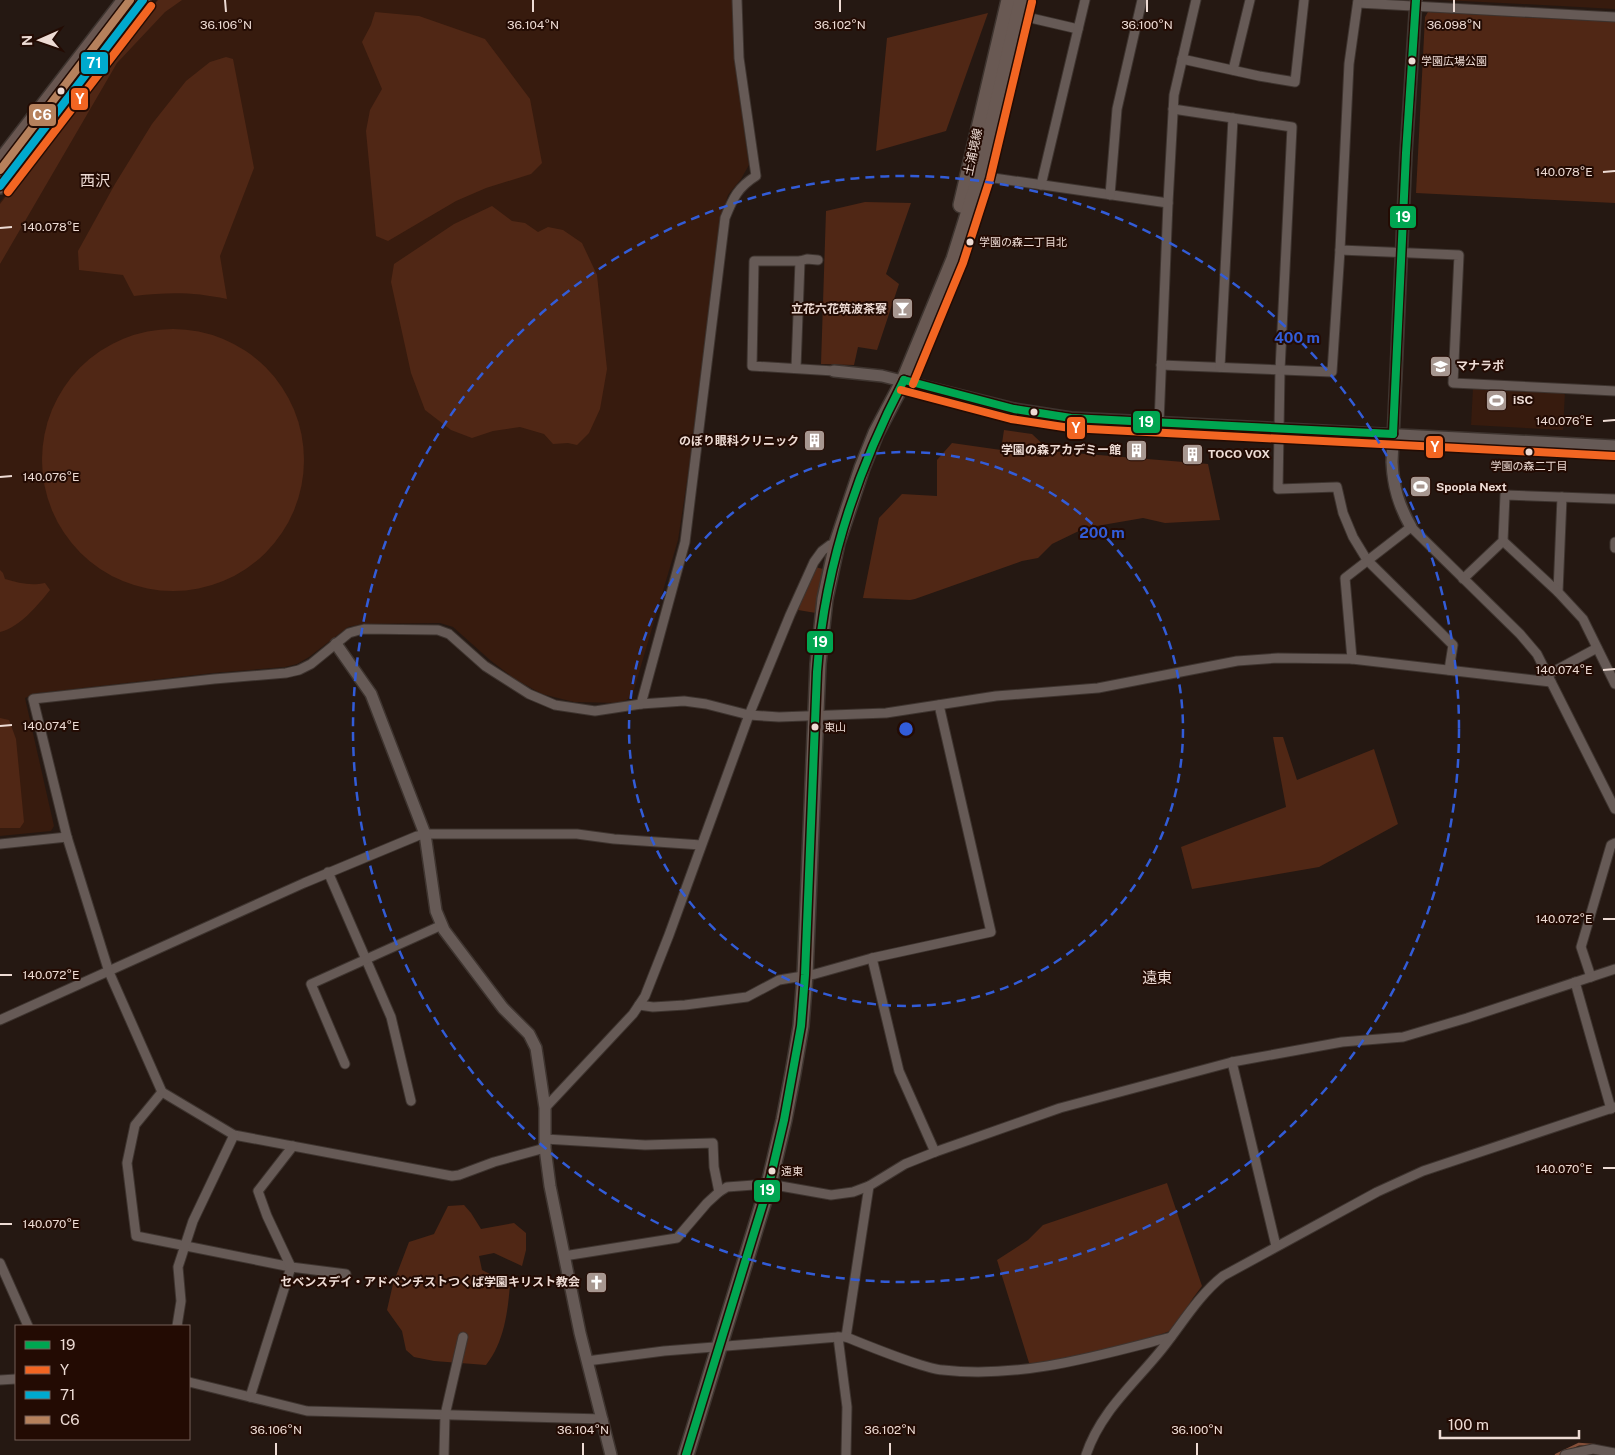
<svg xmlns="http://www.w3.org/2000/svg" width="1615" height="1455" viewBox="0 0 1615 1455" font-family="'Public Sans','Noto Sans JP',sans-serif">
<rect width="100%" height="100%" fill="#251812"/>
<g fill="#371b0e">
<polygon points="157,0 732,0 734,55 749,165 741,179 728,195 722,216 702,384 678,540 633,693 628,699 620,703 574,702 542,694 515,679 490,660 453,627 440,623 362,624 348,627 309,657 297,664 285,667 213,673 38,693 25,698 54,826 51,831 0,836 0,202"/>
<polygon points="1442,0 1615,0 1615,9 1522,4"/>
<polygon points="1473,388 1565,392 1563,430 1471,425"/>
</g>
<g fill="#502715">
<polygon points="158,0 182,0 165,12 117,63 0,264 0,204"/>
<polygon points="375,12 419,16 485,39 530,99 542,163 531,174 486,188 456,201 388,241 376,236 366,131 370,110 382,89 362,42 371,25"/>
<polygon points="1428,12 1615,22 1615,203 1416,193 1425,17"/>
<polygon points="988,13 946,131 876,151 887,38"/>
<path d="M226 57 233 59 254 168 220 256 227 299C193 292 170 292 134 296L123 275 79 270 78 251 115 184 152 124 186 81 210 62Z"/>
<polygon points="865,202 911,203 886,274 899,284 877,350 858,347 854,365 821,364 826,211"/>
<polygon points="492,206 512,221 525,223 538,232 548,227 563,230 582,243 597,275 607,369 600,409 589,433 577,445 568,443 553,444 544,434 520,427 493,431 472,438 451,430 425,410 411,373 391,282 394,264 454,224"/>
<circle cx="173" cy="460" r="131"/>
<polygon points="1004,430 1032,434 1050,451 1208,464 1220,520 1165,523 1143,518 1085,528 1052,544 1038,558 1022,561 915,599 910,600 863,598 879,518 902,494 937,496 937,460 952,443 1001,450"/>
<polygon points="815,567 823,569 816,613 798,610"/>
<path d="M0 570 3 573 5 579C19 583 30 586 45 583L50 590C37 606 20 627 0 632Z"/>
<polygon points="0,718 9,720 16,739 24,822 20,828 0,828"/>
<polygon points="1273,737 1283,737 1297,780 1374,749 1398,824 1319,867 1192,889 1181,847 1286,807"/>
<polygon points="1167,1183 1202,1286 1193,1298 1173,1330 1130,1345 1030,1366 997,1260 1028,1240 1043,1225"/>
<path d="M464 1205 471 1213 481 1229 514 1223 526 1233V1250L522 1266 494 1253 479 1256 482 1270 510 1284C508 1311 504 1343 486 1365L434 1361 414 1357 406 1350 402 1331 387 1310 393 1284 409 1242 434 1234 448 1206Z"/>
</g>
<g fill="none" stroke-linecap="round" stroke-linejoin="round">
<polyline stroke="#844f39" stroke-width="2.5" points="1556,1455 1579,1444 1592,1445"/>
<defs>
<g id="minor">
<polyline points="1358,3 1615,17"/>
<polyline points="1018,15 1078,29"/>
<polyline points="1182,59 1259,76 1295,82 1304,0"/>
<polyline points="1233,70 1250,0"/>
<polyline points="1173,109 1292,127 1280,370 1278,489 1337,487 1343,513 1353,537 1367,560 1453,645 1449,670"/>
<polyline points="980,176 1168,203"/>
<polyline points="1041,185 1085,0"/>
<polyline points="1110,195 1117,109 1142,0"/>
<polyline points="1340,250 1459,255 1453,383 1615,391"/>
<polyline points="800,261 807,259 818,260"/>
<polyline points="1161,365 1332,372 1340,250 1349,64 1358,0"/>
<polyline points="1220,367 1233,118"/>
<polyline points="796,368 800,261 754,261 752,366 834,371"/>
<polyline points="1159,423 1168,203 1174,95 1196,0"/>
<polyline points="1562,497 1558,592 1583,619 1615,684"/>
<polyline points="1503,541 1558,592"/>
<polyline points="1615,542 1615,548"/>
<polyline points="1463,579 1503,541 1505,495 1615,499"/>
<polyline points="1352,659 1345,578 1411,527 1520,634 1537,654 1615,809"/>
<polyline points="1547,675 1597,648"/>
<path d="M641 704 685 542 725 218C733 198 738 187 756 176L739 58 737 0"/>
<polyline points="0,844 67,837"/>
<polyline points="328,872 391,1017 411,1101"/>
<polyline points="1591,977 1581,947 1611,845 1615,843"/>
<polyline points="1575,982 1611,1109"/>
<polyline points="639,1005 653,1007 685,1005 747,997 779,980 815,974 872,958 991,932 939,705"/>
<polyline points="0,1020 304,883 417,836 425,834 577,834 614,839 701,845"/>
<polyline points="1232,1062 1276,1246"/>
<polyline points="345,1064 311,984 442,925"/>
<polyline points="162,1092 135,1125 127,1163 136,1236 291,1267 346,1274"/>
<polyline points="545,1108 633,1014 645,996 669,935 749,715 790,615 814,562 822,551 830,545 837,543"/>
<polyline points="545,1139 645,1145 713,1143 714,1167 719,1192"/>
<polyline points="545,1148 494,1162 459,1175 452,1176 234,1135 162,1092 109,972 67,837 33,699 214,679 286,673 299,670 311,664 349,633 356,631 364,629 438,630 449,634 485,666 529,694 555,705 595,711 641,704 684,701 706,704 749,715 779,717 886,713 996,696 1098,688 1237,661 1278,658 1352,659 1551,682"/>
<polyline points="935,1152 1060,1108 1232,1062 1342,1042 1403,1037 1467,1018 1615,969"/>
<polyline points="564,1256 677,1238 707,1203 719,1192 727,1187 769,1184 831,1195 853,1192 869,1186 905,1164 935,1152 899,1071 872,958"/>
<polyline points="0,1263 28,1326"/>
<polyline points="177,1326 181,1301 178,1267 193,1221 234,1135"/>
<polyline points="846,1337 869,1186"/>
<polyline points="587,1361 664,1351 838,1337"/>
<polyline points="0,1380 16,1379"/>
<polyline points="189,1382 307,1411 603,1419"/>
<polyline points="250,1397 291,1267 267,1216 258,1191 293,1146"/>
<polyline points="444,1455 445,1415 463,1337"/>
<path d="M846 1455 847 1407 838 1337H846C871 1347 895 1357 921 1365 928 1367 936 1370 943 1370 1020 1379 1097 1356 1171 1337"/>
<path d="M1086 1455C1100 1412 1134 1384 1162 1349 1182 1324 1198 1296 1223 1276L1377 1192 1423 1171 1615 1107"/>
<polyline points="1565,1455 1593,1449 1615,1453"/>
</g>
<g id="tertiary">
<polyline points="834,371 882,376 1014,409 1071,418 1615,446"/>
<path d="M1411 527C1399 506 1393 487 1392 462L1406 153 1416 0"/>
<polyline points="336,644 371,694 425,834 436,911 444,930 503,1008 529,1034 536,1048 545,1108 545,1148 550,1186 580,1333 611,1455"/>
</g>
<g id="primary">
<polyline points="961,205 1009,0"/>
<polyline points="686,1455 769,1184 784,1120 793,1073 801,1026 805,975 818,664 825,599 837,543 862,468 876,433 904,380 954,259 980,176 1022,0"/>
</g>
<g id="trunk">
<polyline points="0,162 125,0"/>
<polyline points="0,186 143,0"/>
</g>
</defs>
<use href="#minor" stroke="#3e342f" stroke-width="11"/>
<use href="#tertiary" stroke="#3e342f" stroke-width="14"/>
<use href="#primary" stroke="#3e342f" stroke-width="18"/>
<use href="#trunk" stroke="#3e342f" stroke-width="18"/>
<use href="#minor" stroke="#665a56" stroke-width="9"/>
<use href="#tertiary" stroke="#665a56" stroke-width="11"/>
<use href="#primary" stroke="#695953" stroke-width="15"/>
<use href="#trunk" stroke="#685650" stroke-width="15"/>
<defs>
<g id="bus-1">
<polyline points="904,380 1014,409 1071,418 1393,434"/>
<polyline points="1393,434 1406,153 1416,0"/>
<path d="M686 1455 769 1184 784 1120 801 1026 805 975 817 672C824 569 856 472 904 380"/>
</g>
<g id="bus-2">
<polyline points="8,192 151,6"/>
<polyline points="913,384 963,263 990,179 1032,2"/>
<polyline points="901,390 1011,419 1070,428 1614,456"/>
</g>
<polyline id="bus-3" points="0,186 143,0"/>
<polyline id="bus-4" points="0,170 130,0"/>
</defs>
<use href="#bus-1" stroke="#230b03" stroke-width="11"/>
<use href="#bus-2" stroke="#230b03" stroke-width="11"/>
<use href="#bus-3" stroke="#230b03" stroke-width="11"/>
<use href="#bus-4" stroke="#230b03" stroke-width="11"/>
<use href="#bus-1" stroke="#00a651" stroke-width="8"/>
<use href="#bus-2" stroke="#f26522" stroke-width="8"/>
<use href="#bus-3" stroke="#00a9ce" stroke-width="8"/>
<use href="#bus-4" stroke="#b6815c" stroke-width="8"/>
</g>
<path fill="none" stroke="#eddbd4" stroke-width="2" d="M225 0 226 12M533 0V12M840 0V12M1147 0V12M1454 0V12M1603 172 1615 171M0 228 12 227M1603 421 1615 420M0 477 12 476M1603 670 1615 669M0 726 12 725M1603 919H1615M0 975H12M1603 1168H1615M0 1224H12M276 1443V1455M583 1443V1455M890 1443V1455M1197 1443V1455"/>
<g fill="none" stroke="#325cd8" stroke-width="2.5" stroke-dasharray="9 6">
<circle cx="906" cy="729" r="277"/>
<circle cx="906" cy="729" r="553"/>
</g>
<defs>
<symbol id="bar-square" viewBox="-11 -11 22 22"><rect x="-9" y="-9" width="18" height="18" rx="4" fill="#a79790" stroke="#230b03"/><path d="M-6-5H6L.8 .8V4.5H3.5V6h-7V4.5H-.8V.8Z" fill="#fff"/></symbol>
<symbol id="school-square" viewBox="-11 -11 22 22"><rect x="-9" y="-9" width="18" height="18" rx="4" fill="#a79790" stroke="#230b03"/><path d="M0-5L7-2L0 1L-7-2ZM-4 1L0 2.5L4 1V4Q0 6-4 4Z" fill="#fff"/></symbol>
<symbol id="stadium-square" viewBox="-11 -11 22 22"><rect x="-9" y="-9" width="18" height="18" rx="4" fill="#a79790" stroke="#230b03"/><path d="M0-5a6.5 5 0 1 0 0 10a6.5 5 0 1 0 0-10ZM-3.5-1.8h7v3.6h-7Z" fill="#fff"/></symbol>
<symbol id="building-square" viewBox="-11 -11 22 22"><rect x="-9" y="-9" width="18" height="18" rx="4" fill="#a79790" stroke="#230b03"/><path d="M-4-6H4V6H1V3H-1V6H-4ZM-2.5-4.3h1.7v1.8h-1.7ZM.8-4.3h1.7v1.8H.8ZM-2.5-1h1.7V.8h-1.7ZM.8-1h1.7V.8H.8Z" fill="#fff"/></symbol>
<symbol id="church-square" viewBox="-11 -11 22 22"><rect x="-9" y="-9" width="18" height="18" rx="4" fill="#a79790" stroke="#230b03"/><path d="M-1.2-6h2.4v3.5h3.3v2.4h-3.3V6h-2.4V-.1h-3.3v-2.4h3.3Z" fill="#fff"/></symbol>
</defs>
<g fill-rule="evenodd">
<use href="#bar-square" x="890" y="296" width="25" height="25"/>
<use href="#school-square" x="1428" y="354" width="25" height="25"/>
<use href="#stadium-square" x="1484" y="388" width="25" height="25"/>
<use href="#building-square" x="802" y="428" width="25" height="25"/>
<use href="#building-square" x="1124" y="438" width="25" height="25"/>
<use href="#building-square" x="1180" y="442" width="25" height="25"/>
<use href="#stadium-square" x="1408" y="474" width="25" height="25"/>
<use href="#church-square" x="584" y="1270" width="25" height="25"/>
</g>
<g fill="#eddbd4" stroke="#230b03" stroke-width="2">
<circle cx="1412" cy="61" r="4.5"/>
<circle cx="61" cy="91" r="4.5"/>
<circle cx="970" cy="242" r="4.5"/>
<circle cx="1034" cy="412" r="4.5"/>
<circle cx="1529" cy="452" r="4.5"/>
<circle cx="815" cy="727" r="4.5"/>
<circle cx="772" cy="1171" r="4.5"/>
</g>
<g text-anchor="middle" stroke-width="4" stroke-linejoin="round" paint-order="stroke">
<g font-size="11" fill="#eddbd4" stroke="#230b03" text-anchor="start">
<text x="1421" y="65">学園広場公園</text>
<text x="979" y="246">学園の森二丁目北</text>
<text x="1529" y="470" text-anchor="middle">学園の森二丁目</text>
<text x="824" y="731">東山</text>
<text x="781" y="1175">遠東</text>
</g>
<g font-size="12" fill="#eddbd4" stroke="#230b03">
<text transform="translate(973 152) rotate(-78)" y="4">土浦境線</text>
</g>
<g font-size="12" font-weight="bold" fill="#eddbd4" stroke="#230b03" text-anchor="end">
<text x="887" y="313">立花六花筑波茶寮</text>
<text x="1456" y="370" text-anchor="start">マナラボ</text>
<text x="1513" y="404" text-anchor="start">iSC</text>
<text x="799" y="445">のぼり眼科クリニック</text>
<text x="1121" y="454">学園の森アカデミー館</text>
<text x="1208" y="458" text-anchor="start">TOCO VOX</text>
<text x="1436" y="491" text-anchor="start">Spopla Next</text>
<text x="580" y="1286">セベンスデイ・アドベンチストつくば学園キリスト教会</text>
</g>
<g font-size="15" fill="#eddbd4" stroke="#230b03">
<text x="95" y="186">西沢</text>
<text x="1157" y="983">遠東</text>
</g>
</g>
<g font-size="12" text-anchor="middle" fill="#eddbd4" stroke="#230b03" stroke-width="4" stroke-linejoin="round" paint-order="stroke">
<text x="226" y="29">36.106°N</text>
<text x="533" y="29">36.104°N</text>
<text x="840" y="29">36.102°N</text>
<text x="1147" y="29">36.100°N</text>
<text x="1454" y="29">36.098°N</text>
<text x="1564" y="176">140.078°E</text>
<text x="51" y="231">140.078°E</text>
<text x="1564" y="425">140.076°E</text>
<text x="51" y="481">140.076°E</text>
<text x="1564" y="674">140.074°E</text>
<text x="51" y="730">140.074°E</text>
<text x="1564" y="923">140.072°E</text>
<text x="51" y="979">140.072°E</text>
<text x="1564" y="1173">140.070°E</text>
<text x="51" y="1228">140.070°E</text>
<text x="276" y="1434">36.106°N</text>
<text x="583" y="1434">36.104°N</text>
<text x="890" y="1434">36.102°N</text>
<text x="1197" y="1434">36.100°N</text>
</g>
<circle cx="906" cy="729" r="8" fill="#325cd8" stroke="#230b03" stroke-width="2.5"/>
<g font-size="15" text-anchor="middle" font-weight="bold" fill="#325cd8" stroke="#230b03" stroke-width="4" stroke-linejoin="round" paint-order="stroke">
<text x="1297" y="343">400 m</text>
<text x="1102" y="538">200 m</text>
</g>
<g stroke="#230b03" stroke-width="2">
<rect x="80" y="51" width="29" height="24" rx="5" fill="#00a9ce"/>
<rect x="70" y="87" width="19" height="24" rx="5" fill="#f26522"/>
<rect x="28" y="103" width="29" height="24" rx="5" fill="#b6815c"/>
<rect x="1389" y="205" width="28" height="24" rx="5" fill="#00a651"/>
<rect x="1132" y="410" width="29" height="24" rx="5" fill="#00a651"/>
<rect x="1066" y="416" width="20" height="24" rx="5" fill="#f26522"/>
<rect x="1425" y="435" width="19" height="24" rx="5" fill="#f26522"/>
<rect x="806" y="630" width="28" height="24" rx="5" fill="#00a651"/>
<rect x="753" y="1179" width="28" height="24" rx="5" fill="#00a651"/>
</g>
<g font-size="14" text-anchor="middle" font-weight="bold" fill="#fff">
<text x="94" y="68">71</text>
<text x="80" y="104">Y</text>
<text x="42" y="120">C6</text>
<text x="1403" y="222">19</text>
<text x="1146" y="427">19</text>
<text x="1076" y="433">Y</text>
<text x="1435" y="452">Y</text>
<text x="820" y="647">19</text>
<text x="767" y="1195">19</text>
</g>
<rect x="15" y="1325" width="175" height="115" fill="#230b03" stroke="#745e57"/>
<rect x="25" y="1341" width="25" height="8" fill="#00a651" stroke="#745e57"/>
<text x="60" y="1350" font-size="15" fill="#eddbd4">19</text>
<rect x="25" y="1366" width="25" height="8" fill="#f26522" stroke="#745e57"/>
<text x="60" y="1375" font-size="15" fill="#eddbd4">Y</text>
<rect x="25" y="1391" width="25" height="8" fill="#00a9ce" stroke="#745e57"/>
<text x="60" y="1400" font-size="15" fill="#eddbd4">71</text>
<rect x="25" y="1416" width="25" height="8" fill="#b6815c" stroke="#745e57"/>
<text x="60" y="1425" font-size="15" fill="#eddbd4">C6</text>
<g transform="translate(40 40) rotate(268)" stroke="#230b03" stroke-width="4" paint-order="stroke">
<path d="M0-4L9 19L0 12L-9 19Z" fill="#eddbd4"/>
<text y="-8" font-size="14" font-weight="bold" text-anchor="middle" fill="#eddbd4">N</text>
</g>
<path d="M1440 1430v8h139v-8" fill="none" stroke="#eddbd4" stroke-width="2.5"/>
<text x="1448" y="1430" font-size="15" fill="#eddbd4" stroke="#230b03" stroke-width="4" paint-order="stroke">100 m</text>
</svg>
